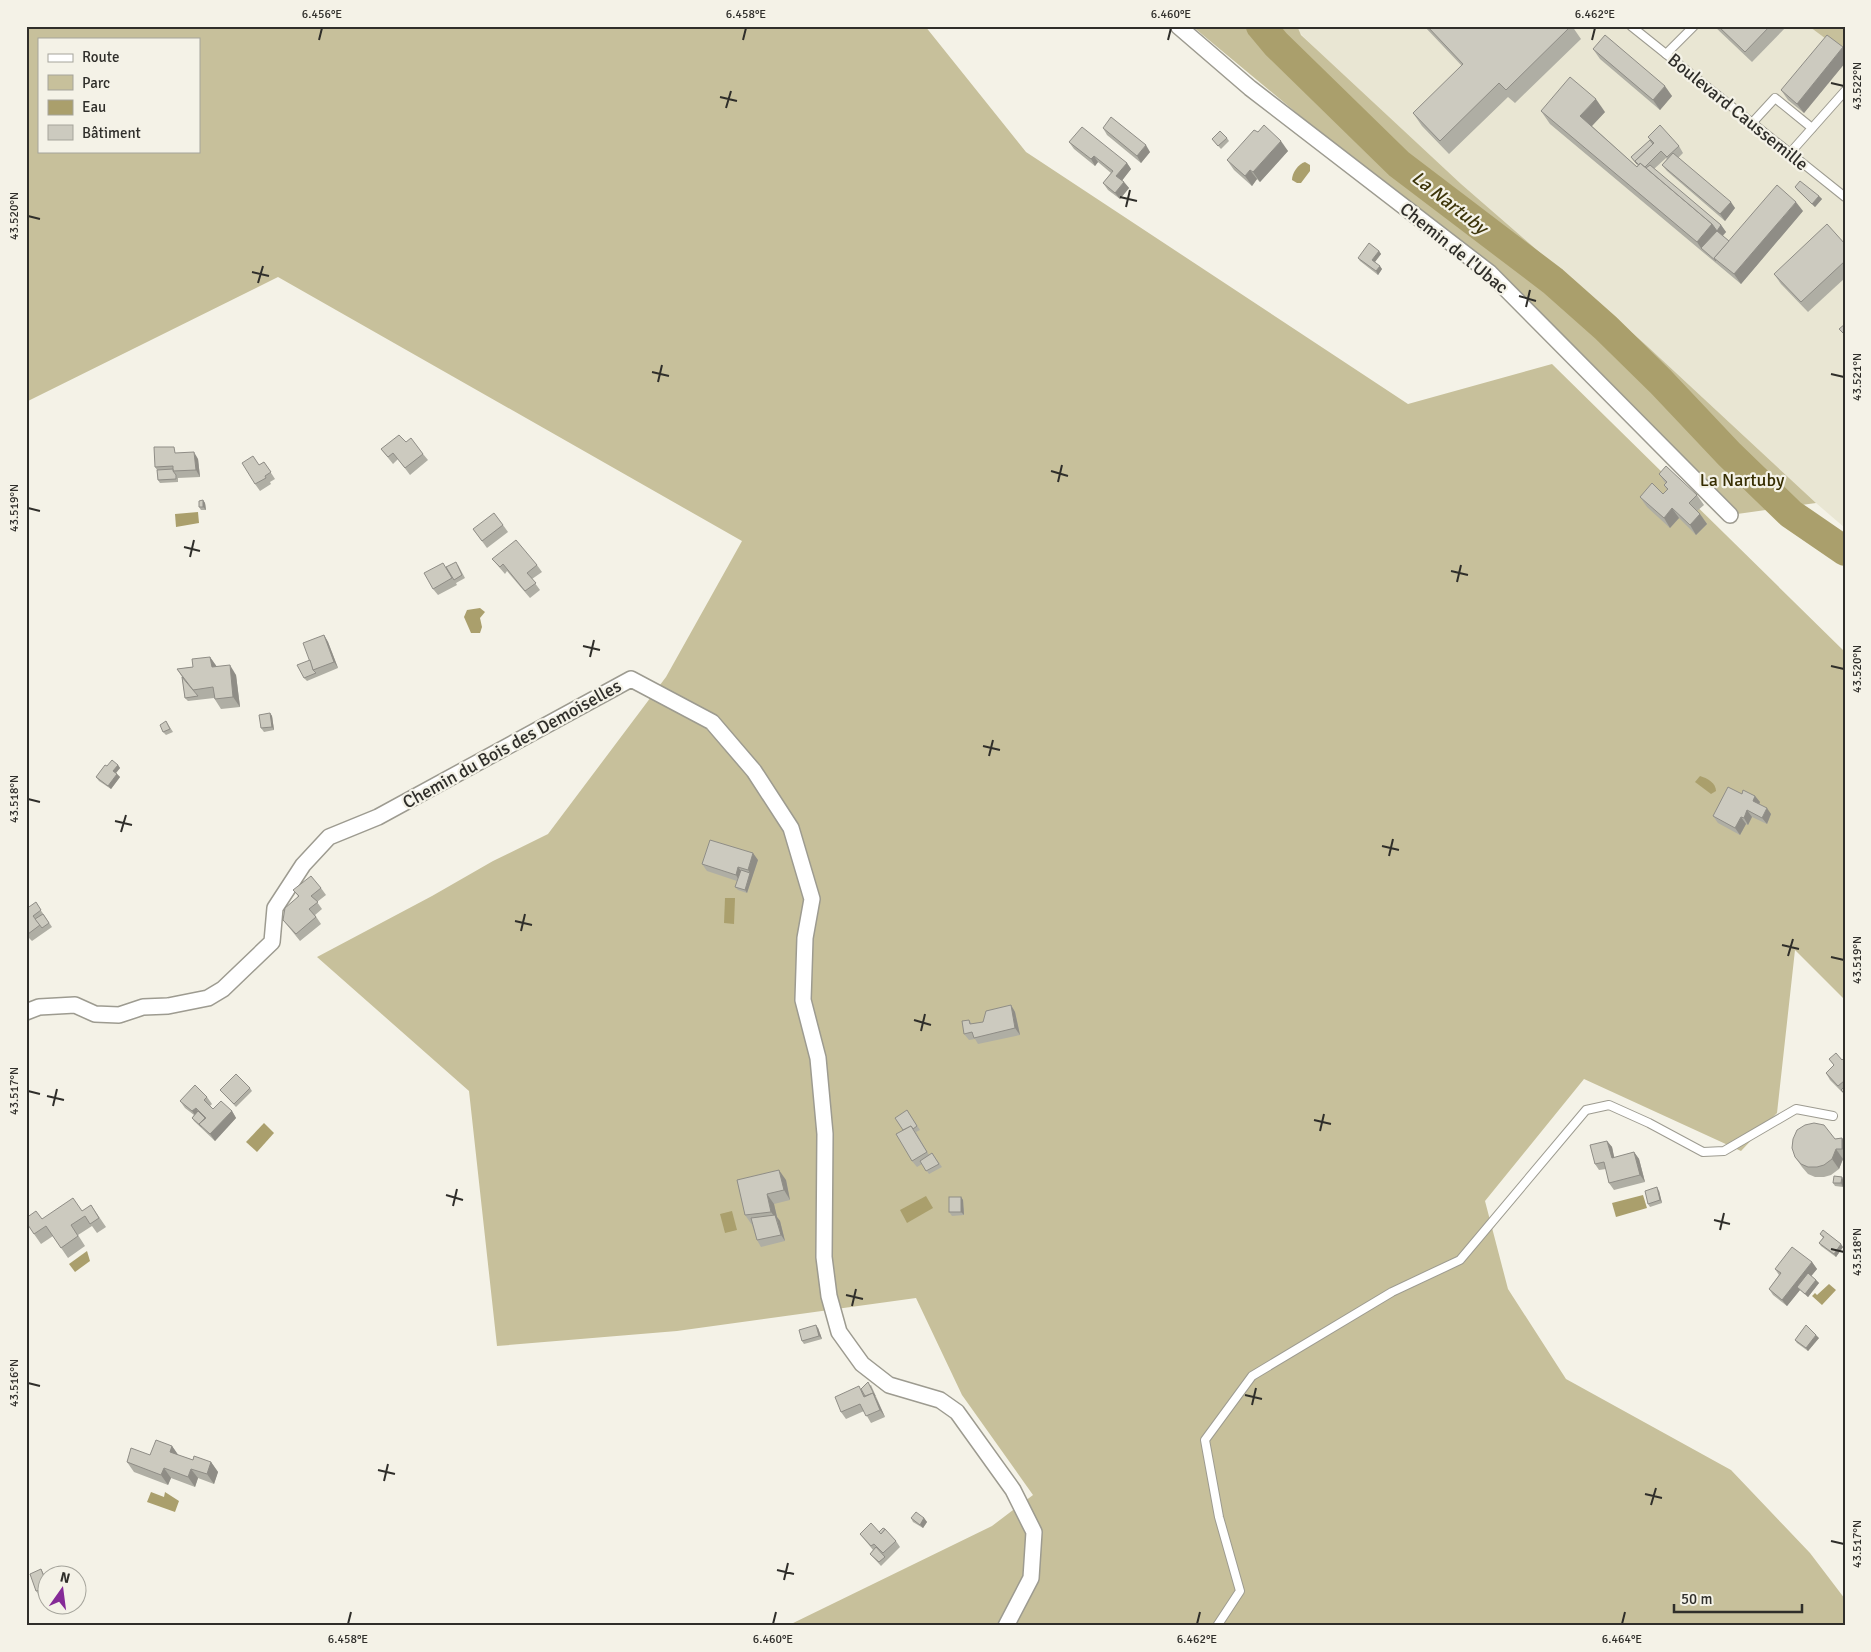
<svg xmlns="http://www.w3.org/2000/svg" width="1871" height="1652" viewBox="0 0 1871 1652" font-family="Signika,sans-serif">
<rect width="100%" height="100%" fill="#f4f2e7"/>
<polygon fill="#e9e6d3" points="1293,26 1845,26 1845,528 1816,503 1646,345 1446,182"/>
<g fill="#c7c09b" fill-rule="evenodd">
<path d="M26 26H925L1026 152 1408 404 1552 364 1845 652V1000L1795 950 1777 1113 1741 1151 1584 1079 1485 1201 1508 1289 1566 1379 1731 1470 1810 1553 1845 1599V1626H787L992 1526 1033 1495 962 1395 916 1298 677 1331 497 1346 469 1091 317 957 432 896 493 861 548 834 666 677 742 541 278 277 26 402ZM39 39H199V151H39Z"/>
<polygon points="1192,26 1297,26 1301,35 1461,184 1646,345 1816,503 1730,515 1495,278"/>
<polygon points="1845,26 1845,53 1810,27 1811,26"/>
</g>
<g fill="#aa9f6c">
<path d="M1305 162 1310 165V171L1301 183H1297L1292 180C1292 173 1298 164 1305 162Z"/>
<polygon points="198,512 199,523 176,527 175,514"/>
<polygon points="480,608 485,612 480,618 482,627 480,633 471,633 464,617 467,610"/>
<path d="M1700 776C1707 778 1716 783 1716 791L1711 794 1695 782Z"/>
<polygon points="725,898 735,898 734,924 724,923"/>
<polygon points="264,1123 274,1133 257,1152 246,1142"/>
<polygon points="1643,1195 1647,1208 1616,1217 1612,1203"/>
<polygon points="926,1196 933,1208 907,1223 900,1210"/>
<polygon points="732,1211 737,1230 725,1233 720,1214"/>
<polygon points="87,1251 90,1261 75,1272 69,1264"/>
<polygon points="1829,1284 1836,1290 1822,1305 1812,1296 1815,1293 1817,1295"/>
<polygon points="151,1492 164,1497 165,1492 179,1501 175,1512 147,1502"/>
</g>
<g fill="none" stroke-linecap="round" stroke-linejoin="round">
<polyline stroke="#aa9f6c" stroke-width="30" points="1261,26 1276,44 1399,164 1553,281 1606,328 1661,382 1729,454 1791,514 1845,551"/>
<defs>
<g id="service">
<polyline points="1631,26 1845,197"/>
<polyline points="1666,54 1694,26"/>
<polyline points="1752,123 1775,98 1812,128"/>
<polyline points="1790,153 1845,91"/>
<polyline points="1217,1626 1240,1591 1219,1517 1205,1440 1252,1376 1392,1292 1460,1260 1586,1110 1609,1105 1649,1123 1703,1152 1724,1151 1796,1109 1833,1116"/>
</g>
<g id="minor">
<polyline points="1178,26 1250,88 1490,273 1730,515"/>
<polyline points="26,1012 39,1007 75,1005 95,1014 119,1015 143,1007 168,1006 208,998 223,989 272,942 275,908 303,865 329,837 378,817 631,679 712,722 754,771 791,828 812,899 805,938 803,1000 818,1058 825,1134 824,1257 829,1296 839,1332 862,1364 889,1385 940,1400 957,1412 1013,1490 1034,1532 1031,1578 1006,1626"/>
</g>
</defs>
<use href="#service" stroke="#9d9b90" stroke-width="10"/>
<use href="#minor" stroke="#9d9b90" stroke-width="18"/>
<use href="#service" stroke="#fff" stroke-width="8"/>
<use href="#minor" stroke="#fff" stroke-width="15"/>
</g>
<g fill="#afaea4">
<polygon points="1403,26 1409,26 1406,29"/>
<polygon points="1424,26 1572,26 1581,39 1515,103 1508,97 1449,154 1422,126 1413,113 1462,66"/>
<polygon points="1714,26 1787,26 1752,62"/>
<polygon points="1843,47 1845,49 1845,63 1804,113 1788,100 1781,90"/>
<polygon points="1593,49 1672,96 1660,110 1600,59"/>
<polygon points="1541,111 1605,112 1592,126 1637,167 1638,166 1631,157 1650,140 1648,137 1679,146 1683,153 1678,158 1735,208 1725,221 1667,171 1662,165 1667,159 1666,158 1654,169 1721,225 1726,232 1723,236 1729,241 1803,211 1741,284 1550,124"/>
<polygon points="1103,128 1150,152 1141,163 1107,135"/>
<polygon points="1258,132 1288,151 1260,182 1257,179 1252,186 1234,170 1227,160"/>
<polygon points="1227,138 1229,141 1221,149 1212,139"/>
<polygon points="1069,142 1127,163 1131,169 1122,180 1129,188 1120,199 1108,190 1103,183 1111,173 1098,162 1095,166 1074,149"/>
<polygon points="1795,187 1819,196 1822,199 1815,207 1797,190"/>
<polygon points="1845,244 1845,278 1808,312 1781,284 1774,274"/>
<polygon points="1379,251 1381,254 1375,262 1382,269 1378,275 1360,261 1358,258"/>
<polygon points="406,442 423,454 428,460 410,475 398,459 393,464 381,449"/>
<polygon points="178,453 198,459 200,477 178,478 178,482 160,483 158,480 157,470 155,467"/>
<polygon points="264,462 275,479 270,482 271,484 260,491 255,484 259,465"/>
<polygon points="1659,474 1697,495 1704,505 1697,511 1700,514 1707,524 1696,535 1679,518 1670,528 1647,507 1640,497 1663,494 1667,490 1664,485 1666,484"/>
<polygon points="203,500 205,503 206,510 201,510 199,507"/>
<polygon points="503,525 508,532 487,548 473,529"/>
<polygon points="492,559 537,565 542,572 532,579 540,590 530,598 507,571 505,574"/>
<polygon points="458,565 465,578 456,583 457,585 438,595 433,589 446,567"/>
<polygon points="324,635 328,642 338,668 307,681 304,678 310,660"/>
<polygon points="210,657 217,667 236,675 240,707 221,709 214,698 188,701 185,698 182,677 177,669 193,667"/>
<polygon points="270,713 272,716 274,730 264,732 261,728"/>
<polygon points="166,721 173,732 166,735 163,732"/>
<polygon points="118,765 120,768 116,773 120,777 111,789 99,781 96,777 107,766"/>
<polygon points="1742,794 1755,796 1760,802 1759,804 1771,814 1767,824 1752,817 1748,825 1746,824 1740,835 1718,823 1713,816"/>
<polygon points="758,860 747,893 738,890 735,887 737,881 707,871 702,864"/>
<polygon points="321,888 326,895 317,902 322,909 315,915 321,924 300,941 283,920 298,896 293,890"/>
<polygon points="26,909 40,909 52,927 32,941 26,935"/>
<polygon points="1011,1005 1015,1012 1020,1035 978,1044 975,1039 969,1040 964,1034 969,1020 972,1024 983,1022"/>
<polygon points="1845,1057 1845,1095 1830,1080 1826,1073 1834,1065 1829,1059 1842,1060"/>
<polygon points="250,1088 252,1091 236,1107 220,1090"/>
<polygon points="207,1097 212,1104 210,1106 213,1109 232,1111 236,1118 215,1141 194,1121 192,1118 194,1115 185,1108 180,1101"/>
<polygon points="907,1110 920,1130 916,1132 929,1155 932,1153 942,1167 929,1174 922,1164 917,1167 912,1161 903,1130"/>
<polygon points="1842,1138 1845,1143 1845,1159 1843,1159 1839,1169 1831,1175 1824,1177 1815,1177 1808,1174 1802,1167 1795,1157 1835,1139"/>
<polygon points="1607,1141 1612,1147 1614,1158 1634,1152 1639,1159 1645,1182 1614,1190 1609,1183 1606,1169 1599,1170 1595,1164"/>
<polygon points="737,1180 786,1180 790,1200 774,1204 777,1217 780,1221 785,1241 761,1247 757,1240 752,1225 745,1215"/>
<polygon points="1844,1181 1843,1187 1835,1186 1833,1183"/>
<polygon points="1659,1191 1662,1203 1650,1207 1648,1204"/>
<polygon points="961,1197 963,1200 964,1215 952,1216 949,1212"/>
<polygon points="91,1205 106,1227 97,1233 92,1226 78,1235 85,1246 68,1258 53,1236 41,1244 34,1234 42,1219 83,1211"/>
<polygon points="1820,1234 1843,1247 1836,1257 1821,1246 1819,1243 1823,1238"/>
<polygon points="1812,1262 1817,1269 1811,1276 1816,1280 1819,1283 1808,1297 1800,1290 1787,1306 1773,1295 1769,1289 1779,1275 1775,1269"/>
<polygon points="818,1328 822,1339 804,1344 802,1341"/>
<polygon points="1819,1338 1808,1351 1797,1343 1795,1340"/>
<polygon points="871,1385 885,1417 871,1423 864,1411 846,1419 841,1412 861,1390"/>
<polygon points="172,1446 178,1455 193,1460 211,1462 218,1472 214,1484 198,1478 195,1487 171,1478 168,1485 134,1472 127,1462 150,1455"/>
<polygon points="911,1518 924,1518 927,1522 923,1528 913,1522"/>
<polygon points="879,1532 896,1541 900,1547 881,1566 870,1554 873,1550 860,1534"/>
<polygon points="41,1569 43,1573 48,1585 48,1591 39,1595 36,1591"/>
</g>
<g fill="#8f8d86">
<polygon points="1843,47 1845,49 1845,63 1804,113 1797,104"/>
<polygon points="1665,86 1672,96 1660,110 1653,100"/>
<polygon points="1596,99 1605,112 1589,129 1580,116"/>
<polygon points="1281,141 1288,151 1260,182 1253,172"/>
<polygon points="1146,145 1150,152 1141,163 1137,156"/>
<polygon points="1094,156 1098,162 1095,166 1091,159"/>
<polygon points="1127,163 1131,169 1121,182 1116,176"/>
<polygon points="1250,170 1257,179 1252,186 1245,176"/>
<polygon points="1124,182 1129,188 1120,199 1115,193"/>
<polygon points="1819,196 1822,199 1815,207 1812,204"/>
<polygon points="1731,202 1735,208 1725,221 1720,214"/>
<polygon points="1796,202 1803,211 1741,284 1734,274"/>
<polygon points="1712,224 1721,225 1726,232 1721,237 1701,248 1697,242"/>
<polygon points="1379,251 1381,254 1374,263 1372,260"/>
<polygon points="1380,266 1382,269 1378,275 1376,271"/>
<polygon points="194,452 198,459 200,477 196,470"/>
<polygon points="203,500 205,503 206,510 203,507"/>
<polygon points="1672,508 1679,518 1670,528 1664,518"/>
<polygon points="1700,514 1707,524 1696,535 1690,525"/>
<polygon points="324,635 328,642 338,668 334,662"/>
<polygon points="210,657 217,667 212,667"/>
<polygon points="230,665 236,675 240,707 233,697"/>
<polygon points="270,713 272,716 274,730 272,727"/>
<polygon points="118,765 120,768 115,774 113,771"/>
<polygon points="117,774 120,777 111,789 108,786"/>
<polygon points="1755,796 1760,802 1758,807 1753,801"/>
<polygon points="1767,808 1771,814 1767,824 1762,818"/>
<polygon points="1747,810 1752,817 1748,825 1744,818"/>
<polygon points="1741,817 1746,824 1740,835 1735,828"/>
<polygon points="753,853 758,860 747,893 745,890 750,873 748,870"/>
<polygon points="738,867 743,873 740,882 736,875"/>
<polygon points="1011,1005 1015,1012 1020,1035 1015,1028"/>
<polygon points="196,1108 200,1114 197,1118 192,1111"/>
<polygon points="232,1111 236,1118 215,1141 210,1134"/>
<polygon points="1842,1138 1845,1143 1845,1152 1842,1149"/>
<polygon points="1607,1141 1612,1147 1616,1165 1612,1158"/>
<polygon points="1836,1149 1843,1159 1839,1169 1832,1159"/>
<polygon points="1634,1152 1639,1159 1645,1182 1640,1175"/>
<polygon points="779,1170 786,1180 790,1200 784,1190"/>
<polygon points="1842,1177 1844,1181 1843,1187 1841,1183"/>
<polygon points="1657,1187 1659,1191 1662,1203 1660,1200"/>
<polygon points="767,1194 774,1204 777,1217 780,1221 785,1241 781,1235 777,1220 771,1212"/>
<polygon points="961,1197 963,1200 964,1215 961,1212"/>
<polygon points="1841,1244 1843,1247 1836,1257 1834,1254"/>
<polygon points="1812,1262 1817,1269 1800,1290 1797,1287 1800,1290 1787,1306 1782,1300"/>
<polygon points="1816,1280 1819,1283 1808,1297 1805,1294"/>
<polygon points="816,1325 818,1328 822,1339 819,1336"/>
<polygon points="1816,1335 1819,1338 1808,1351 1806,1348"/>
<polygon points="873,1393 877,1400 885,1417 880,1410"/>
<polygon points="172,1446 179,1456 170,1452"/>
<polygon points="211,1462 218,1472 214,1484 207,1474"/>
<polygon points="164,1468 171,1478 168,1485 161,1475"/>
<polygon points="191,1469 198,1478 195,1487 188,1477"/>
<polygon points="924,1518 927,1522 923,1528 920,1525"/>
<polygon points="41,1569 43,1573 48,1585 48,1587"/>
</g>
<g fill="#cccabf" stroke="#8f8d86">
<polygon points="1427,26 1571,26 1506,90 1499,83 1440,141 1413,113 1463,64"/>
<polygon points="1718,26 1770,26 1745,52"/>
<polygon points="1605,35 1665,86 1653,100 1593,49"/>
<polygon points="1827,35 1843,47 1797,104 1781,90"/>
<polygon points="1570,77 1596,99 1580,116 1637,167 1640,163 1712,224 1697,242 1541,111"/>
<polygon points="1111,117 1146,145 1137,156 1103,128"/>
<polygon points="1264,125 1281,141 1253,172 1250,170 1245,176 1227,160 1254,130 1258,132"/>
<polygon points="1660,125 1679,146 1667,157 1661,151 1645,167 1640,163 1639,165 1635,161 1654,143 1648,137"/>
<polygon points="1082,127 1127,163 1116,176 1124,182 1115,193 1103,183 1113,171 1094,156 1091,159 1069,142"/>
<polygon points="1220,131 1227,138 1218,146 1212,139"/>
<polygon points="1650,140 1653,144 1635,161 1637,164 1631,157"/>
<polygon points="1673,153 1731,202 1720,214 1662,165"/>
<polygon points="1650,165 1721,225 1717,231 1712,224 1646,168"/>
<polygon points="1800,181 1819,196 1812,204 1795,187"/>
<polygon points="1777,185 1796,202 1734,274 1714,258"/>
<polygon points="1827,224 1845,244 1845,261 1801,302 1774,274"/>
<polygon points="1717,231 1729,241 1714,258 1716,261 1701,248"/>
<polygon points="1369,243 1379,251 1372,260 1380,266 1376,271 1358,258"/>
<polygon points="1845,324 1845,335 1839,329"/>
<polygon points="399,435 406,442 411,438 423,454 405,468 393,453 388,457 381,449"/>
<polygon points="154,447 174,447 175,453 194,452 196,470 173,471 173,466 155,467"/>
<polygon points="253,456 259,465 264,462 271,472 265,476 266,478 255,484 242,463"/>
<polygon points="1666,466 1697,495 1689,503 1700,514 1690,525 1672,508 1664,518 1640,497 1652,483 1663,494 1668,489 1664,485 1667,482 1659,474"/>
<polygon points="173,469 173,471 176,475 176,479 158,480 157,470"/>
<polygon points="203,500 203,507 199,507 199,501"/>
<polygon points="494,513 503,525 482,541 473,529"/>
<polygon points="516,540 537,565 527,573 536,583 525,591 503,564 500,567 492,559"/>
<polygon points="456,562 462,575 454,580 446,567"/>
<polygon points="443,563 452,578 433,589 424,573"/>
<polygon points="324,635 334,662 313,670 303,643"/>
<polygon points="210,657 212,667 230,665 233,697 215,699 213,687 193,690 177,669 193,667 192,659"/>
<polygon points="310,660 313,670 316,673 304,678 297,665"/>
<polygon points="182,677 198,696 185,698"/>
<polygon points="270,713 272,727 261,728 259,715"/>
<polygon points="166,721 170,729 163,732 160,725"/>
<polygon points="112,760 118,765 113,771 117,774 108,786 96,777 105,765 107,766"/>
<polygon points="1728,787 1742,794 1743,790 1755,796 1753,801 1767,808 1762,818 1747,810 1744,818 1741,817 1735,828 1713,816"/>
<polygon points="710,840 753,853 748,870 738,867 736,875 702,864"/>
<polygon points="741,870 750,873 745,890 735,887"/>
<polygon points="311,876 321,888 311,896 318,902 309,909 316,917 296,934 283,920 285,908 299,896 293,890"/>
<polygon points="36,902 41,910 33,916 40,925 28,934 26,933 26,909"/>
<polygon points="43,914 49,923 42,928 35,919"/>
<polygon points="1011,1005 1015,1028 974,1038 972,1032 964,1034 962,1021 969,1020 970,1024 983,1022 986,1011"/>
<polygon points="1836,1053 1842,1060 1845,1057 1845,1082 1844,1081 1838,1086 1826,1073 1834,1065 1829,1059"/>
<polygon points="236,1074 250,1088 234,1104 220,1090"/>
<polygon points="195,1085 207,1097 204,1100 213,1109 221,1101 232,1111 210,1134 199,1124 206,1118 196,1108 192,1111 180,1101"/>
<polygon points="1845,1086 1845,1094 1841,1090"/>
<polygon points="907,1110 917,1126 913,1129 911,1126 903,1130 895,1118"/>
<polygon points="198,1111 205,1118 199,1124 202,1127 192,1118"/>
<polygon points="1814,1123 1824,1125 1835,1139 1842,1138 1842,1149 1836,1149 1832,1159 1824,1165 1817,1167 1808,1167 1801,1164 1795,1157 1792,1148 1793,1139 1797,1130 1805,1125"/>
<polygon points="911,1126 927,1152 912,1161 896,1134"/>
<polygon points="1607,1141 1612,1158 1634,1152 1640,1175 1609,1183 1604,1162 1595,1164 1590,1145"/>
<polygon points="932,1153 939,1164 926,1171 920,1161"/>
<polygon points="779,1170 784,1190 767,1194 771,1212 745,1215 737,1180"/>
<polygon points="1834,1176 1842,1177 1841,1183 1833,1183"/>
<polygon points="1657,1187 1660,1200 1648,1204 1645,1191"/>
<rect x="949" y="1197" width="12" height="15"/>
<polygon points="73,1198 82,1211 91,1205 99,1218 90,1224 85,1216 71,1225 78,1236 61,1248 46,1226 34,1234 26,1222 26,1218 36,1211 42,1219"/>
<polygon points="775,1215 781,1235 757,1240 751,1218"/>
<polygon points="1823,1230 1841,1244 1834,1254 1819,1243 1824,1237 1820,1234"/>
<polygon points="1792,1247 1812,1262 1782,1300 1769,1289 1781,1273 1775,1269"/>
<polygon points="1808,1273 1816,1280 1805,1294 1797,1287"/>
<polygon points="816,1325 819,1336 802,1341 799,1330"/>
<polygon points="1806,1325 1816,1335 1806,1348 1795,1340"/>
<polygon points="868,1382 875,1396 873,1393 865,1396 861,1389"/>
<polygon points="859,1386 864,1397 873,1393 880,1410 866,1416 860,1404 841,1412 835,1397"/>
<polygon points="156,1440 172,1446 170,1452 193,1460 194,1456 211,1462 207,1474 191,1469 188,1477 164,1468 161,1475 127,1462 131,1448 150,1455"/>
<polygon points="916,1512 924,1518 920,1525 911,1518"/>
<polygon points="871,1523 881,1534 885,1529 896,1541 883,1553 874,1544 871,1546 860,1534"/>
<polygon points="883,1528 885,1529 881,1534 879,1532"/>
<polygon points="876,1547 885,1557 879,1562 870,1554"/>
<polygon points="41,1569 48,1587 36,1591 30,1574"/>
</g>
<path fill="none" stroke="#2f2e2a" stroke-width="2" d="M319 40 322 28M743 40 746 28M1168 40 1171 28M1592 40 1595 28M1831 83 1844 86M720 97 737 101M726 108 731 91M1120 197 1137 201M1126 207 1130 190M28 216 40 219M252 272 269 276M258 283 263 266M1519 296 1536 301M1526 307 1530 290M652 372 669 376M1831 374 1844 377M658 382 662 365M1051 471 1068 476M1058 482 1062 465M28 508 40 511M184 547 200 551M190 557 194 540M1451 571 1468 575M1457 582 1461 565M583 646 600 650M590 657 594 640M1831 666 1844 669M983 746 1000 750M989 756 993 740M28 799 40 802M115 821 132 825M121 832 126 815M1382 846 1399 850M1389 856 1393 839M515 921 532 925M521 931 525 914M1782 945 1799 949M1788 956 1793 939M1831 957 1844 960M914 1020 931 1025M921 1031 925 1014M28 1091 40 1094M47 1096 64 1100M53 1106 57 1089M1314 1120 1331 1124M1320 1131 1324 1114M446 1195 463 1200M453 1206 457 1189M1714 1220 1730 1224M1720 1230 1724 1213M1831 1249 1844 1252M846 1295 863 1299M852 1306 856 1289M28 1383 40 1386M1245 1395 1262 1399M1252 1405 1256 1388M378 1470 395 1474M384 1481 388 1464M1645 1494 1662 1498M1651 1505 1656 1488M1831 1541 1844 1544M777 1570 794 1574M784 1580 788 1563M348 1624 351 1612M773 1624 776 1612M1197 1624 1200 1612M1622 1624 1625 1612"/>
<g text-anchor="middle" stroke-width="4.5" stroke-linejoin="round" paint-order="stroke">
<g font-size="18" fill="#2f2e2a" stroke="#f4f2e7">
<text transform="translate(1738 112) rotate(39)" y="6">Boulevard Caussemille</text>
<text transform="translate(1454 248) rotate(39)" y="6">Chemin de l'Ubac</text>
<text transform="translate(512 744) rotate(-29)" y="6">Chemin du Bois des Demoiselles</text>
</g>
<g font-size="18" fill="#372e02" stroke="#f4f2e7">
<text x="1742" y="486">La Nartuby</text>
</g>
<g font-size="19" font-style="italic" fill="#3d350a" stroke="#f4f2e7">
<text transform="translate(1450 202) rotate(38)" y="7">La Nartuby</text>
</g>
</g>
<rect width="1871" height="1652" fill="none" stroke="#f4f2e7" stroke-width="55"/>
<rect x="38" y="38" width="162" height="115" fill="#f4f2e7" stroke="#a5a49b"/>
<rect x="48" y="54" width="25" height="8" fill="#ffffff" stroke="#a5a49b"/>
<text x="82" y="62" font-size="15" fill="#2f2e2a">Route</text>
<rect x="48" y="75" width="25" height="15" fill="#c7c09b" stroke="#a5a49b"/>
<text x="82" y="88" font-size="15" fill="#2f2e2a">Parc</text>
<rect x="48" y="100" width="25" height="15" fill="#aa9f6c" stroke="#a5a49b"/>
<text x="82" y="112" font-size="15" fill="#2f2e2a">Eau</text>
<rect x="48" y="125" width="25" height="15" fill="#cccabf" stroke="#a5a49b"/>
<text x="82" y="138" font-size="15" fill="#2f2e2a">Bâtiment</text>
<g transform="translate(62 1590) rotate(14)"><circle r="24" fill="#f4f2e7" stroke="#a5a49b"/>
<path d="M0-4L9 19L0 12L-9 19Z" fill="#852a97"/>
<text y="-8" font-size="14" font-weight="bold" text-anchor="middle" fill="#2f2e2a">N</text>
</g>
<path d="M1674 1604v8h128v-8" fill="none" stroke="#2f2e2a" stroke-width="2.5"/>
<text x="1681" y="1604" font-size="15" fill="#2f2e2a" stroke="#f4f2e7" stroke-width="4" paint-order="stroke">50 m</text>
<rect x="28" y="28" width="1816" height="1596" fill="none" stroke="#2f2e2a" stroke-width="2"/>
<g font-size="12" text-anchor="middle" fill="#2f2e2a">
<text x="322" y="18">6.456°E</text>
<text x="746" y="18">6.458°E</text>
<text x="1171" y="18">6.460°E</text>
<text x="1595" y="18">6.462°E</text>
<text transform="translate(1857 86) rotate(-90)" y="4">43.522°N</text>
<text transform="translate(14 216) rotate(-90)" y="4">43.520°N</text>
<text transform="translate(1857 377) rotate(-90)" y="4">43.521°N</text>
<text transform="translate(14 508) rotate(-90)" y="4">43.519°N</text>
<text transform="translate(1857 669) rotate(-90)" y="4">43.520°N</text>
<text transform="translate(14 799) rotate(-90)" y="4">43.518°N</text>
<text transform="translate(1857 960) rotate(-90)" y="4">43.519°N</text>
<text transform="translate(14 1091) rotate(-90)" y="4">43.517°N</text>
<text transform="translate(1857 1252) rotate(-90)" y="4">43.518°N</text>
<text transform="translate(14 1383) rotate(-90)" y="4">43.516°N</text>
<text transform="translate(1857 1544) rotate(-90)" y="4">43.517°N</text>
<text x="348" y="1643">6.458°E</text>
<text x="773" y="1643">6.460°E</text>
<text x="1197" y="1643">6.462°E</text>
<text x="1622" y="1643">6.464°E</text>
</g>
</svg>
